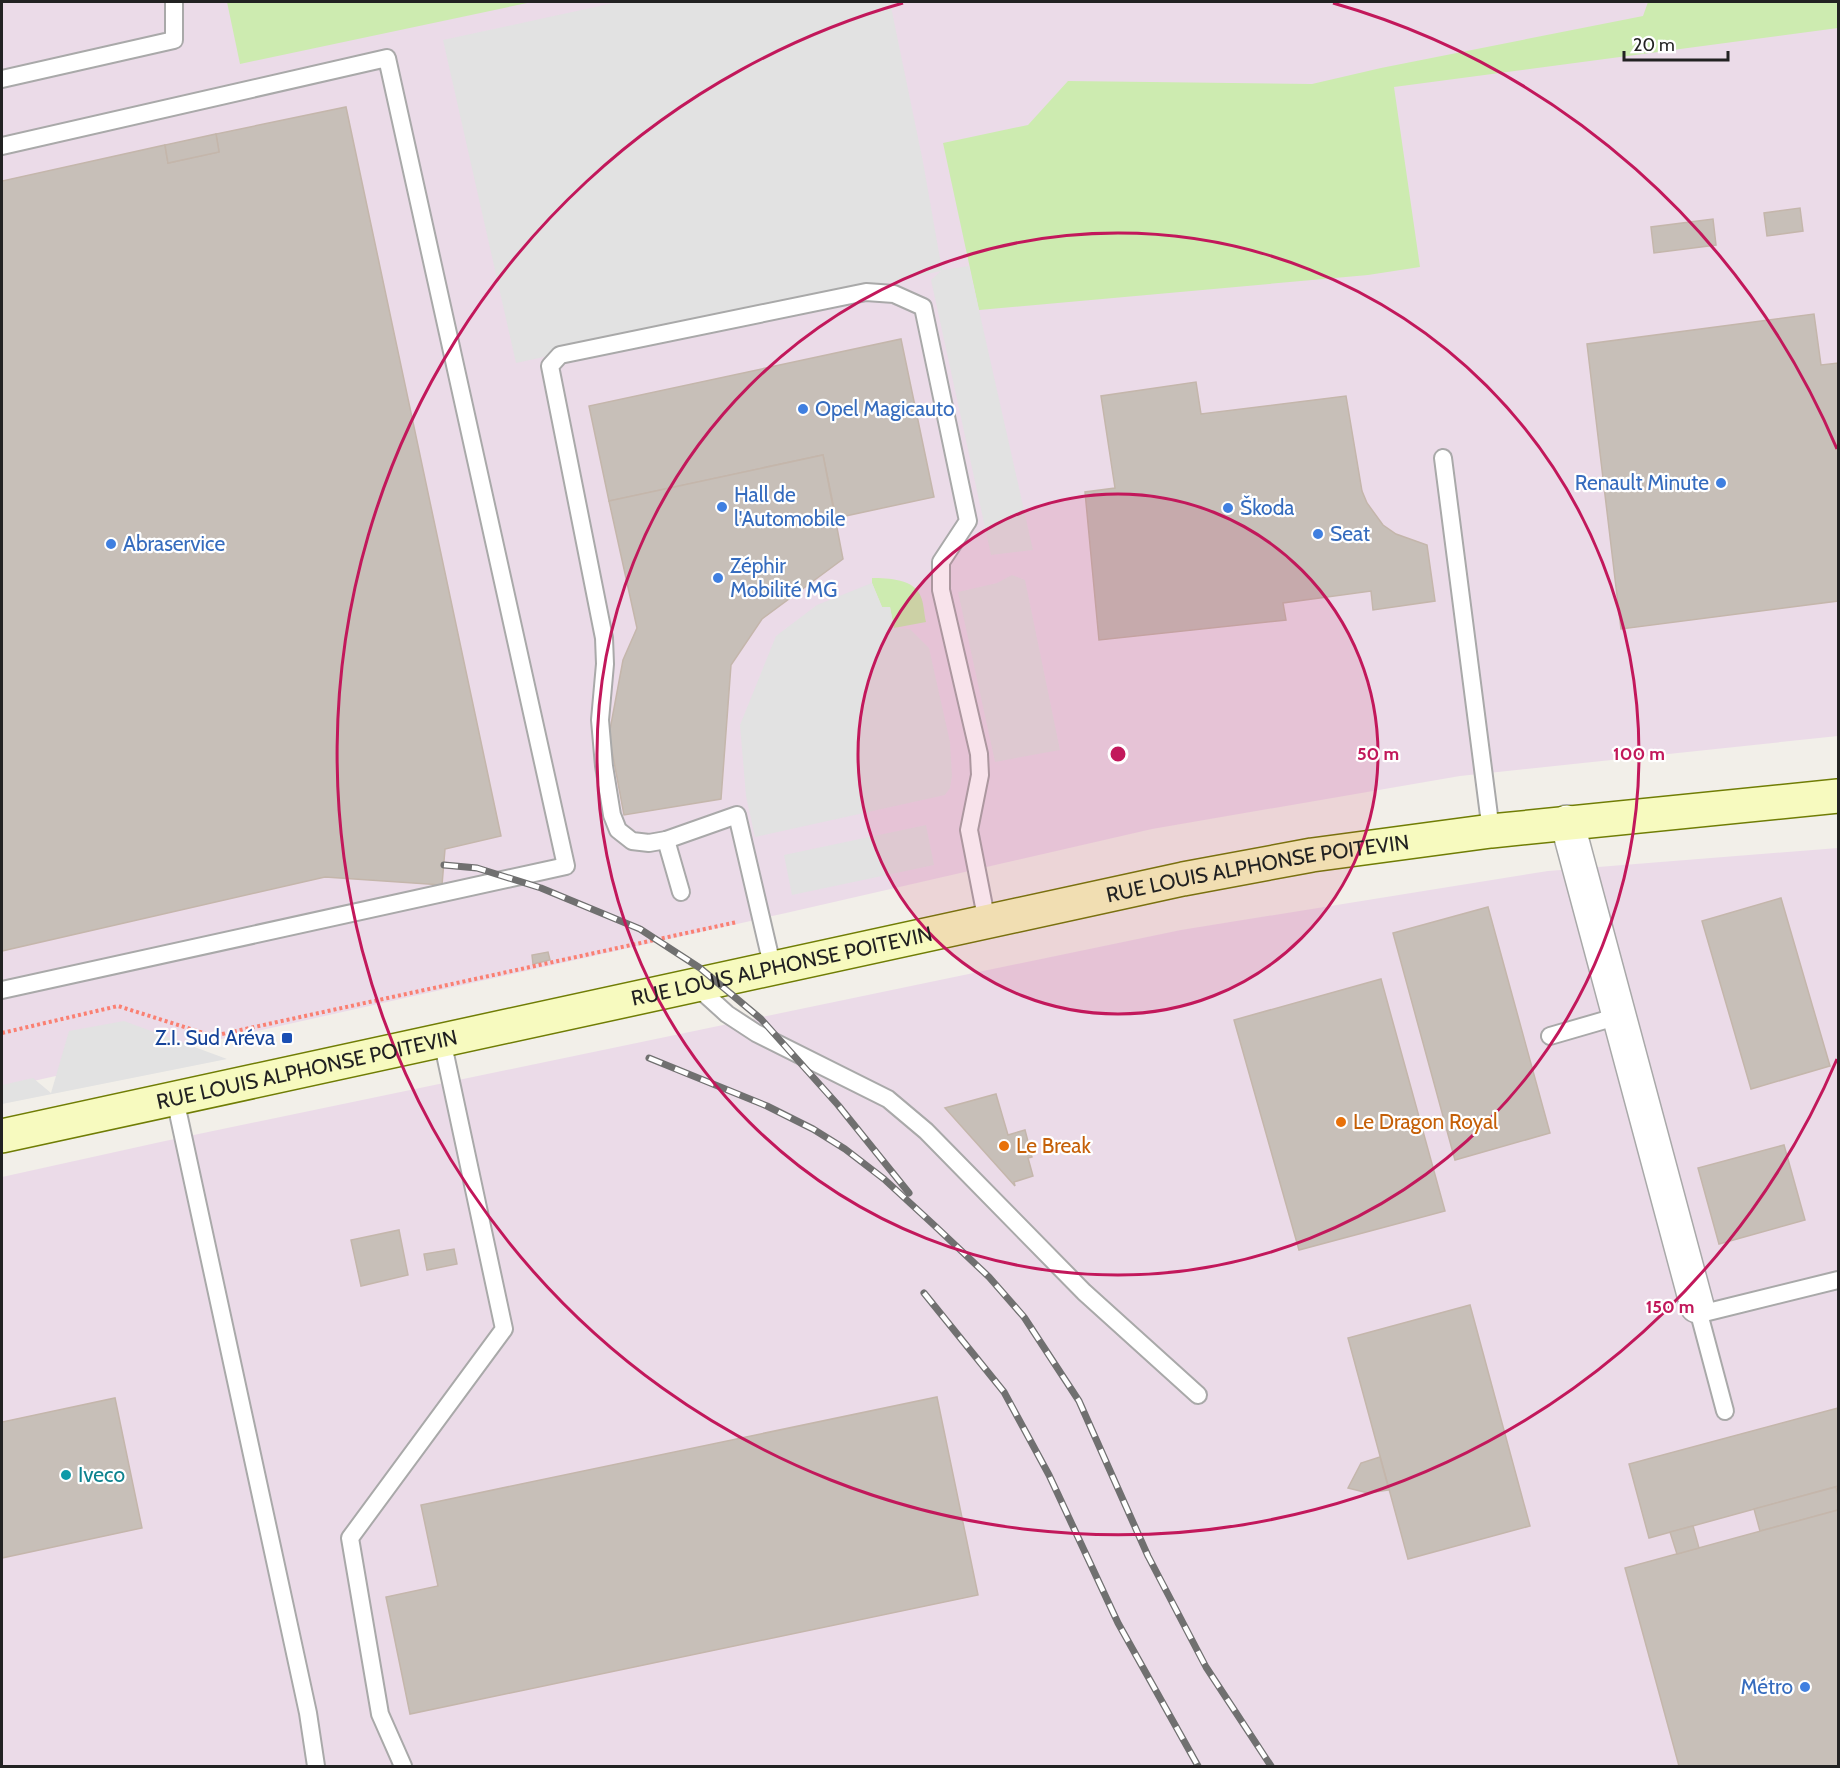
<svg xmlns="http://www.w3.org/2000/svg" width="1840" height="1768" viewBox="0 0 1840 1768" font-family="Cabin,sans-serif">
<rect width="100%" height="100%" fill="#f2efe9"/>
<g fill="#ebdbe8">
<polygon points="2,2 1838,2 1838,736 1460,776 1152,829 786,913 2,1088"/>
<polygon points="1838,848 1838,1766 2,1766 2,1177 165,1141 1181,930 1548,871"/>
</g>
<g fill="#cdebb0">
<polygon points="227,2 532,2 240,64"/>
<polygon points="1648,2 1838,2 1838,28 1394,87 1420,267 1368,275 979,310 943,143 1028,125 1068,81 1312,84 1381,68 1643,16"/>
<path d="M872 578C888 578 915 579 921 597 924 604 924 614 926 622L894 628 890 607H882L872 583Z"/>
</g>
<g fill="#e2e2e2">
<polygon points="618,2 890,2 923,162 942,270 969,266 1033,550 991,555 931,280 941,271 516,363 443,40"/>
<polygon points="1012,575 1025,580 1060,750 995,762 958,592 997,583"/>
<polygon points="872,583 882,607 890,607 894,628 910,629 929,648 950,742 952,776 950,788 945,795 755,837 746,796 740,725 776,636 817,605"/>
<polygon points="926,825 934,865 792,895 784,855"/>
<polygon points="124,1021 227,1059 2,1104 2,1085 33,1078 51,1093 69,1031"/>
</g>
<g fill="#c7bfb8" stroke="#c4b6ab" stroke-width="1.5">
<polygon points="346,107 501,836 445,849 442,885 325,877 2,951 2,181 165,145 168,163 219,152 216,134"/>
<polygon points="216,134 219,152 168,163 165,145"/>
<polygon points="1800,208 1803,231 1767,236 1764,213"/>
<polygon points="1713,219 1716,245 1654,253 1651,227"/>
<polygon points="1814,314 1821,365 1838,363 1838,601 1621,629 1587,344"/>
<polygon points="901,339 934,497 836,518 823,455 609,501 589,406"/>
<polygon points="1196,382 1201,414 1346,396 1362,491 1367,503 1383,525 1396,534 1427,545 1435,601 1373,610 1371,591 1283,603 1286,620 1099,640 1085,492 1115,488 1101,396"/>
<polygon points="823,455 843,559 762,619 731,665 721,799 624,815 609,735 623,660 637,628 609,501"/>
<polygon points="1781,898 1830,1066 1751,1089 1702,921"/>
<polygon points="1488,907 1550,1133 1455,1160 1393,933"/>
<polygon points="548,952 550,960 533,964 532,955"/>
<polygon points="1381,979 1445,1211 1299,1250 1234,1020"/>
<polygon points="996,1094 1008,1135 1025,1130 1032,1157 1028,1158 1033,1176 1014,1182 1015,1186 945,1108"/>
<polygon points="1784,1145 1805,1220 1719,1244 1698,1168"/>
<polygon points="399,1230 408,1275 361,1286 351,1240"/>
<polygon points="454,1249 457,1264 427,1270 424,1254"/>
<polygon points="1470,1305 1530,1526 1408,1559 1348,1338"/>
<polygon points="937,1397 978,1595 410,1714 386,1597 438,1586 421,1505"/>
<polygon points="115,1398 142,1528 2,1558 2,1422"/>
<polygon points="1838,1408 1838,1486 1649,1538 1629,1464"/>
<polygon points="1380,1457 1389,1490 1368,1493 1348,1488 1361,1463"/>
<polygon points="1836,1487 1838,1496 1838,1510 1760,1531 1754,1509"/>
<polygon points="1838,1510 1838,1766 1679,1766 1625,1568"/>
<polygon points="1693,1526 1699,1548 1677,1554 1670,1532"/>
</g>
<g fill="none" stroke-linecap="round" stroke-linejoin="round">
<defs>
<g id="lane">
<polyline points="2,79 174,40 174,2"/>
<polyline points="2,146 387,58 566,866 2,990"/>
<polyline points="1443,458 1491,831"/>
<polyline points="666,840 681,892"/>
<polyline points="773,969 737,815 666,840 649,843 632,841 618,830 612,815 604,766 600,720 605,664 604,638 550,366 560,355 866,292 894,294 923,307 968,521 941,562 941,590 979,754 980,775 969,830 987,922"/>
<polyline points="695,985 727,1014 756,1033 888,1099 926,1131 1084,1292 1198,1395"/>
<polyline points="1550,1036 1619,1016"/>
<polyline points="175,1099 308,1713 316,1766"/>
<polyline points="1697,1306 1725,1411"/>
<polyline points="1700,1314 1838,1280"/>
<polyline points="403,1766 380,1714 350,1538 504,1329 442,1040"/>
</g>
<polyline id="street" points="1567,822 1697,1306"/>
<g id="secondary">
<path id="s1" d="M2 1136 1183 879 1312 855 1491 831 1838 796"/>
</g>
</defs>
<use href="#lane" stroke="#a9a9a9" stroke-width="20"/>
<use href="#street" stroke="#a9a9a9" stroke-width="36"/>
<use href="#secondary" stroke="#707d05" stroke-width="36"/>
<polyline stroke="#fa8072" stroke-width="4" stroke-dasharray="3 3" stroke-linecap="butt" points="2,1033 118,1006 213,1036 737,922"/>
<use href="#lane" stroke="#fff" stroke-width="16"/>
<use href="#street" stroke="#fff" stroke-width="33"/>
<use href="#secondary" stroke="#f7fabf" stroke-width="33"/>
<defs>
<g id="rail">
<polyline points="444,865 477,868 541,888 640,929 700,968 761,1019 838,1105 909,1193"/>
<polyline points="649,1058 767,1106 813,1129 845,1149 884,1179 935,1226 989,1277 1024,1317 1079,1401 1148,1556 1206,1667 1271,1766"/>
<polyline points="924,1293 1004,1392 1049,1475 1118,1623 1198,1766"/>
</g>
</defs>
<use href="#rail" stroke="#707070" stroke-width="7"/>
<use href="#rail" stroke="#fff" stroke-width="4.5" stroke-dasharray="14" stroke-linecap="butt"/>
</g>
<circle cx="1118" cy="754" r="260" fill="#c2185b" fill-opacity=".12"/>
<g fill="none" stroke="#c2185b" stroke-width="3">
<circle cx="1118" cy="754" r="260"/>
<circle cx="1118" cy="754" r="521"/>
<path d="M1837 1059A781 781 0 1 1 903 3M1333 3A781 781 0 0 1 1837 449"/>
</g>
<g fill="#3f7fe0" stroke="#fff" stroke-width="2">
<circle cx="803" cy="409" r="6"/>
<circle cx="1721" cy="483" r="6"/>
<circle cx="722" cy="507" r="6"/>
<circle cx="1228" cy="508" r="6"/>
<circle cx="1318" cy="534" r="6"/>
<circle cx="111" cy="544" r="6"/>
<circle cx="718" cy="578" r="6"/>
<circle cx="1805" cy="1687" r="6"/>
</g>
<rect fill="#1a4fb4" stroke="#fff" stroke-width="2" x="281" y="1032" width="12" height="12" rx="3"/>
<g fill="#e8710a" stroke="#fff" stroke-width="2">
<circle cx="1341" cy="1122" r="6"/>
<circle cx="1004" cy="1146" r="6"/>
</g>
<circle fill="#0f9aa8" stroke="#fff" stroke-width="2" cx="66" cy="1475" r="6"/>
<g text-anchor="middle" stroke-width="4.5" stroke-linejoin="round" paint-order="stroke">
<g font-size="21" fill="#366cbe" stroke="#fff" text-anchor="start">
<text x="815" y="416">Opel Magicauto</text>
<text x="1709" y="490" text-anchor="end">Renault Minute</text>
<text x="734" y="502">Hall de<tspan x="734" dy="24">l'Automobile</tspan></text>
<text x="1240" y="515">Škoda</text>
<text x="1330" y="541">Seat</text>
<text x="123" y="551">Abraservice</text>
<text x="730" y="573">Zéphir<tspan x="730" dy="24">Mobilité MG</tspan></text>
<text x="1793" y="1694" text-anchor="end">Métro</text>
</g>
<g font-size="21" fill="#222" stroke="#fff">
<text dy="7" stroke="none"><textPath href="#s1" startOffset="1284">RUE LOUIS ALPHONSE POITEVIN</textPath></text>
<text dy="7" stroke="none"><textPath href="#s1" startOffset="798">RUE LOUIS ALPHONSE POITEVIN</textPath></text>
<text dy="7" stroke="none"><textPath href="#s1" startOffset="312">RUE LOUIS ALPHONSE POITEVIN</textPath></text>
</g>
<g font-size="21" fill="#164399" stroke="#fff" text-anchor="end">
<text x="275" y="1045">Z.I. Sud Aréva</text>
</g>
<g font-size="21" fill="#c56008" stroke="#fff" text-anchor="start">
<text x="1353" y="1129">Le Dragon Royal</text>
<text x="1016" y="1153">Le Break</text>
</g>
<g font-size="21" fill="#0d838f" stroke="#fff" text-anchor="start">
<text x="78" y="1482">Iveco</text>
</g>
</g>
<circle cx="1118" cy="754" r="9" fill="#c2185b" stroke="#fff" stroke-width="3"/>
<g font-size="18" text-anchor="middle" font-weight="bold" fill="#c2185b" stroke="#fff" stroke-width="4.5" stroke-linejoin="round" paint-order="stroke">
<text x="1378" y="760">50 m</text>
<text x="1639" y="760">100 m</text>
<text x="1670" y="1313">150 m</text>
</g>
<rect width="1840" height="1768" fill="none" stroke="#222222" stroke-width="6"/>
<path d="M1624 51v9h104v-9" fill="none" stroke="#222222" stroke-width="3"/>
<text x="1633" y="51" font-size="18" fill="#222222" stroke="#ffffff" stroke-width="4.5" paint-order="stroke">20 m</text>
</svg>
